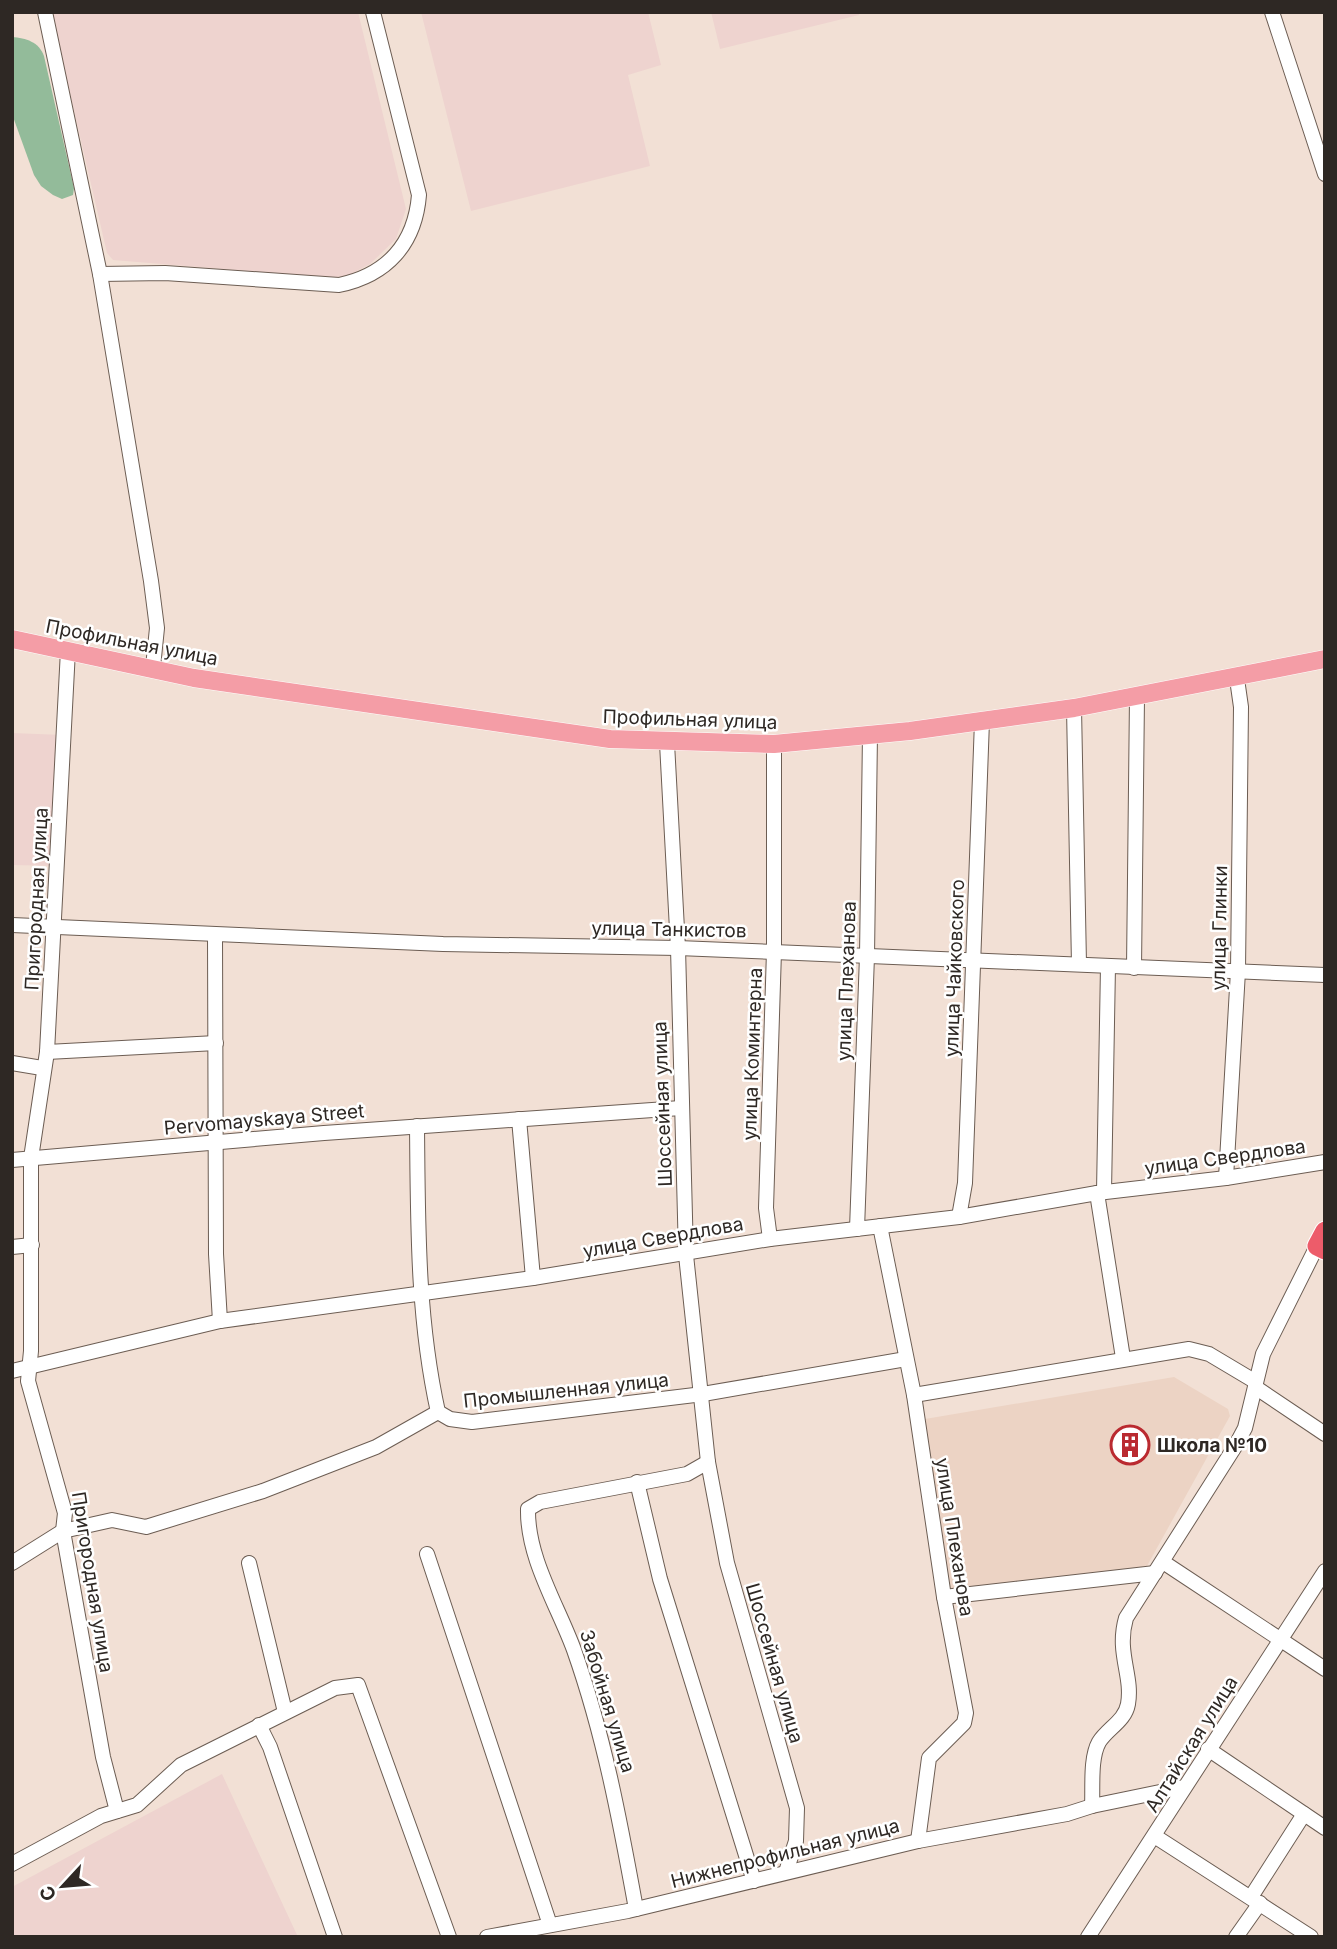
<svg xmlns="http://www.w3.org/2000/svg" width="1337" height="1949" viewBox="0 0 1337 1949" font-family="Inter,sans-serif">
<rect width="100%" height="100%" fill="#f2e0d5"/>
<g fill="#eed3cf">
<polygon points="51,12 358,12 406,209 396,239 370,264 349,275 330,278 113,260 107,253"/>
<polygon points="421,12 648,12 661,65 628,75 650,166 471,211"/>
<polygon points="711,12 858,12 859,15 720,49"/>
<polygon points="12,733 63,735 59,866 12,865"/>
<polygon points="222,1774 298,1937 14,1937 12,1887"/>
</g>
<polygon fill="#ecd3c4" points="1174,1377 1228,1409 1230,1416 1147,1566 948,1594 925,1419"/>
<path fill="#93bb9a" d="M12 37C26 38 39 42 44 56L74 188 73 195 62 199 53 195 41 186 34 175 12 114Z"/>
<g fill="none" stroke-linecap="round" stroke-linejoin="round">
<defs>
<g id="minor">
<polyline points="45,12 100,274 151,581 157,628 153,667"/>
<polyline points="1272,12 1325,174"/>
<path d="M100 274 165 273 339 285C387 275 415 244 419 195L373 12"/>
<polyline points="68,650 47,1052 31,1158 31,1351 28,1381 65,1513 63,1531 103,1757 117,1811"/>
<polyline points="1074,708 1079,964"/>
<polyline points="667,743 678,948 686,1255 708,1462 727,1563 797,1808 796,1841 786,1872"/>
<polyline points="12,925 443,944 678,948 1325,975"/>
<polyline points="215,935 216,1254 220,1321"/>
<polyline points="1134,968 1137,697"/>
<polyline points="47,1052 216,1043"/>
<polyline points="12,1063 42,1068"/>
<polyline points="519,1119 533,1278"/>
<path d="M417 1126C418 1223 417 1317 438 1412"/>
<polyline points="12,1160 324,1133 681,1108"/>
<polyline points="1226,1178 1238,971 1241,707 1237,679"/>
<polyline points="1104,1192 1108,966"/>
<polyline points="1097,1193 1123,1358"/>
<polyline points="959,1217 965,1183 982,721"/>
<polyline points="880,1226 914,1395 944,1597 966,1713 964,1723 929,1758 918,1841"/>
<polyline points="857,1229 867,956 870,734"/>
<polyline points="770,1239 766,1208 774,951 774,744"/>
<polyline points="12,1247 32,1245"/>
<polyline points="12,1371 220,1321 533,1278 770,1239 959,1217 1097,1193 1226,1178 1325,1162"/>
<polyline points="1255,1387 1325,1434"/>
<polyline points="914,1395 1189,1349 1209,1354 1256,1382"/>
<polyline points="637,1482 660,1579 754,1881"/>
<polyline points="427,1554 550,1925"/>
<polyline points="1163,1562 1325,1669"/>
<polyline points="12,1563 63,1531 112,1520 146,1527 263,1491 376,1447 438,1412 450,1419 472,1422 703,1394 906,1359"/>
<polyline points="249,1563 285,1712"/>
<polyline points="944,1597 1155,1573"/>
<polyline points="259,1725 270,1747 335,1937"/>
<polyline points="1208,1749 1325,1828"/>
<path d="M1092 1806C1093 1787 1090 1758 1099 1742 1108 1728 1125 1721 1128 1704 1133 1675 1116 1653 1126 1618L1236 1445 1245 1428 1263 1354 1317 1246"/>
<polyline points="1156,1837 1311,1937"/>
<polyline points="12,1864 101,1816 137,1805 181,1765 335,1688 358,1685 449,1937"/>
<polyline points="1251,1897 1304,1814"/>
<path d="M636 1909C620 1821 604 1735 574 1650 558 1606 527 1558 528 1509L540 1502 687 1474 708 1462"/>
<polyline points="487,1937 628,1911 918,1841 1067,1814 1092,1806 1184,1787"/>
<polyline points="1088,1937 1325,1571"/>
<polyline points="1236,1937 1260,1903"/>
</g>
<polyline id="major" points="12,639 194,678 610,739 774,744 910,731 1074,708 1325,659"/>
<polyline id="highway" points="1325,1231 1317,1246 1325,1250"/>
</defs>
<use href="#minor" stroke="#6c5d53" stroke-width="16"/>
<use href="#major" stroke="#fff" stroke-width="19"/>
<use href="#highway" stroke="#fff" stroke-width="21"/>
<use href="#minor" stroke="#fff" stroke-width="14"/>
<use href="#major" stroke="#f49da6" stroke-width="18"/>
<use href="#highway" stroke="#ed5c6a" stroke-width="19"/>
</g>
<defs>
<symbol id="building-ring" viewBox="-11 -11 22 22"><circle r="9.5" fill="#fff" stroke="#ba2a30" stroke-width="1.5"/><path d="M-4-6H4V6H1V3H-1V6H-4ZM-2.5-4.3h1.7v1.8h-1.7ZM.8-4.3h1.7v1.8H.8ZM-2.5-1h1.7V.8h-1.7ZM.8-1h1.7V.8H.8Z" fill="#ba2a30"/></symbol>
</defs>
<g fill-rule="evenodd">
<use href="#building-ring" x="1108" y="1423" width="44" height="44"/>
</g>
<g text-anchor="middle" stroke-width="5" stroke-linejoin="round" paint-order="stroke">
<g font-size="19" fill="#2e2824" stroke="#fff">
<text transform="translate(132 642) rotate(11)" y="7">Профильная улица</text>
<text transform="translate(690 719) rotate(2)" y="7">Профильная улица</text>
<text transform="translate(36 899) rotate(-87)" y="7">Пригородная улица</text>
<text transform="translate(1219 928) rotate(-89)" y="7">улица Глинки</text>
<text transform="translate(669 929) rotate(1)" y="7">улица Танкистов</text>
<text transform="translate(954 968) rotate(-88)" y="7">улица Чайковского</text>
<text transform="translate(846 981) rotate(-88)" y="7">улица Плеханова</text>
<text transform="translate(752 1054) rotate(-88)" y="7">улица Коминтерна</text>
<text transform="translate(662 1104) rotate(-92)" y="7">Шоссейная улица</text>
<text transform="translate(264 1119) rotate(-5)" y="7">Pervomayskaya Street</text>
<text transform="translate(1225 1157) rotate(-8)" y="7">улица Свердлова</text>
<text transform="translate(663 1237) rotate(-10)" y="7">улица Свердлова</text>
<text transform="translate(566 1390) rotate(-6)" y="7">Промышленная улица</text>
<text transform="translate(955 1537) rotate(81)" y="7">улица Плеханова</text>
<text transform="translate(93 1582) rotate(81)" y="7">Пригородная улица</text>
<text transform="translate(775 1663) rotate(74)" y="7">Шоссейная улица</text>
<text transform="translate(608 1701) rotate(73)" y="7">Забойная улица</text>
<text transform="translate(1191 1744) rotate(-58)" y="7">Алтайская улица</text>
<text transform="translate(785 1853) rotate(-14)" y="7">Нижнепрофильная улица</text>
</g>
<g font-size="19" font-weight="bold" fill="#2e2824" stroke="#fff" text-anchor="start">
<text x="1157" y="1452">Школа №10</text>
</g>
</g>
<rect width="1337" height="1949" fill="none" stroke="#2e2824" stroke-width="28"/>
<g transform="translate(63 1886) rotate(244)" stroke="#ffffff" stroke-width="5" paint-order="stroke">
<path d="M0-5L12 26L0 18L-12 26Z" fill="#2e2824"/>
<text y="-10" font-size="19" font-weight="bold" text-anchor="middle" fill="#2e2824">С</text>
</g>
</svg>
